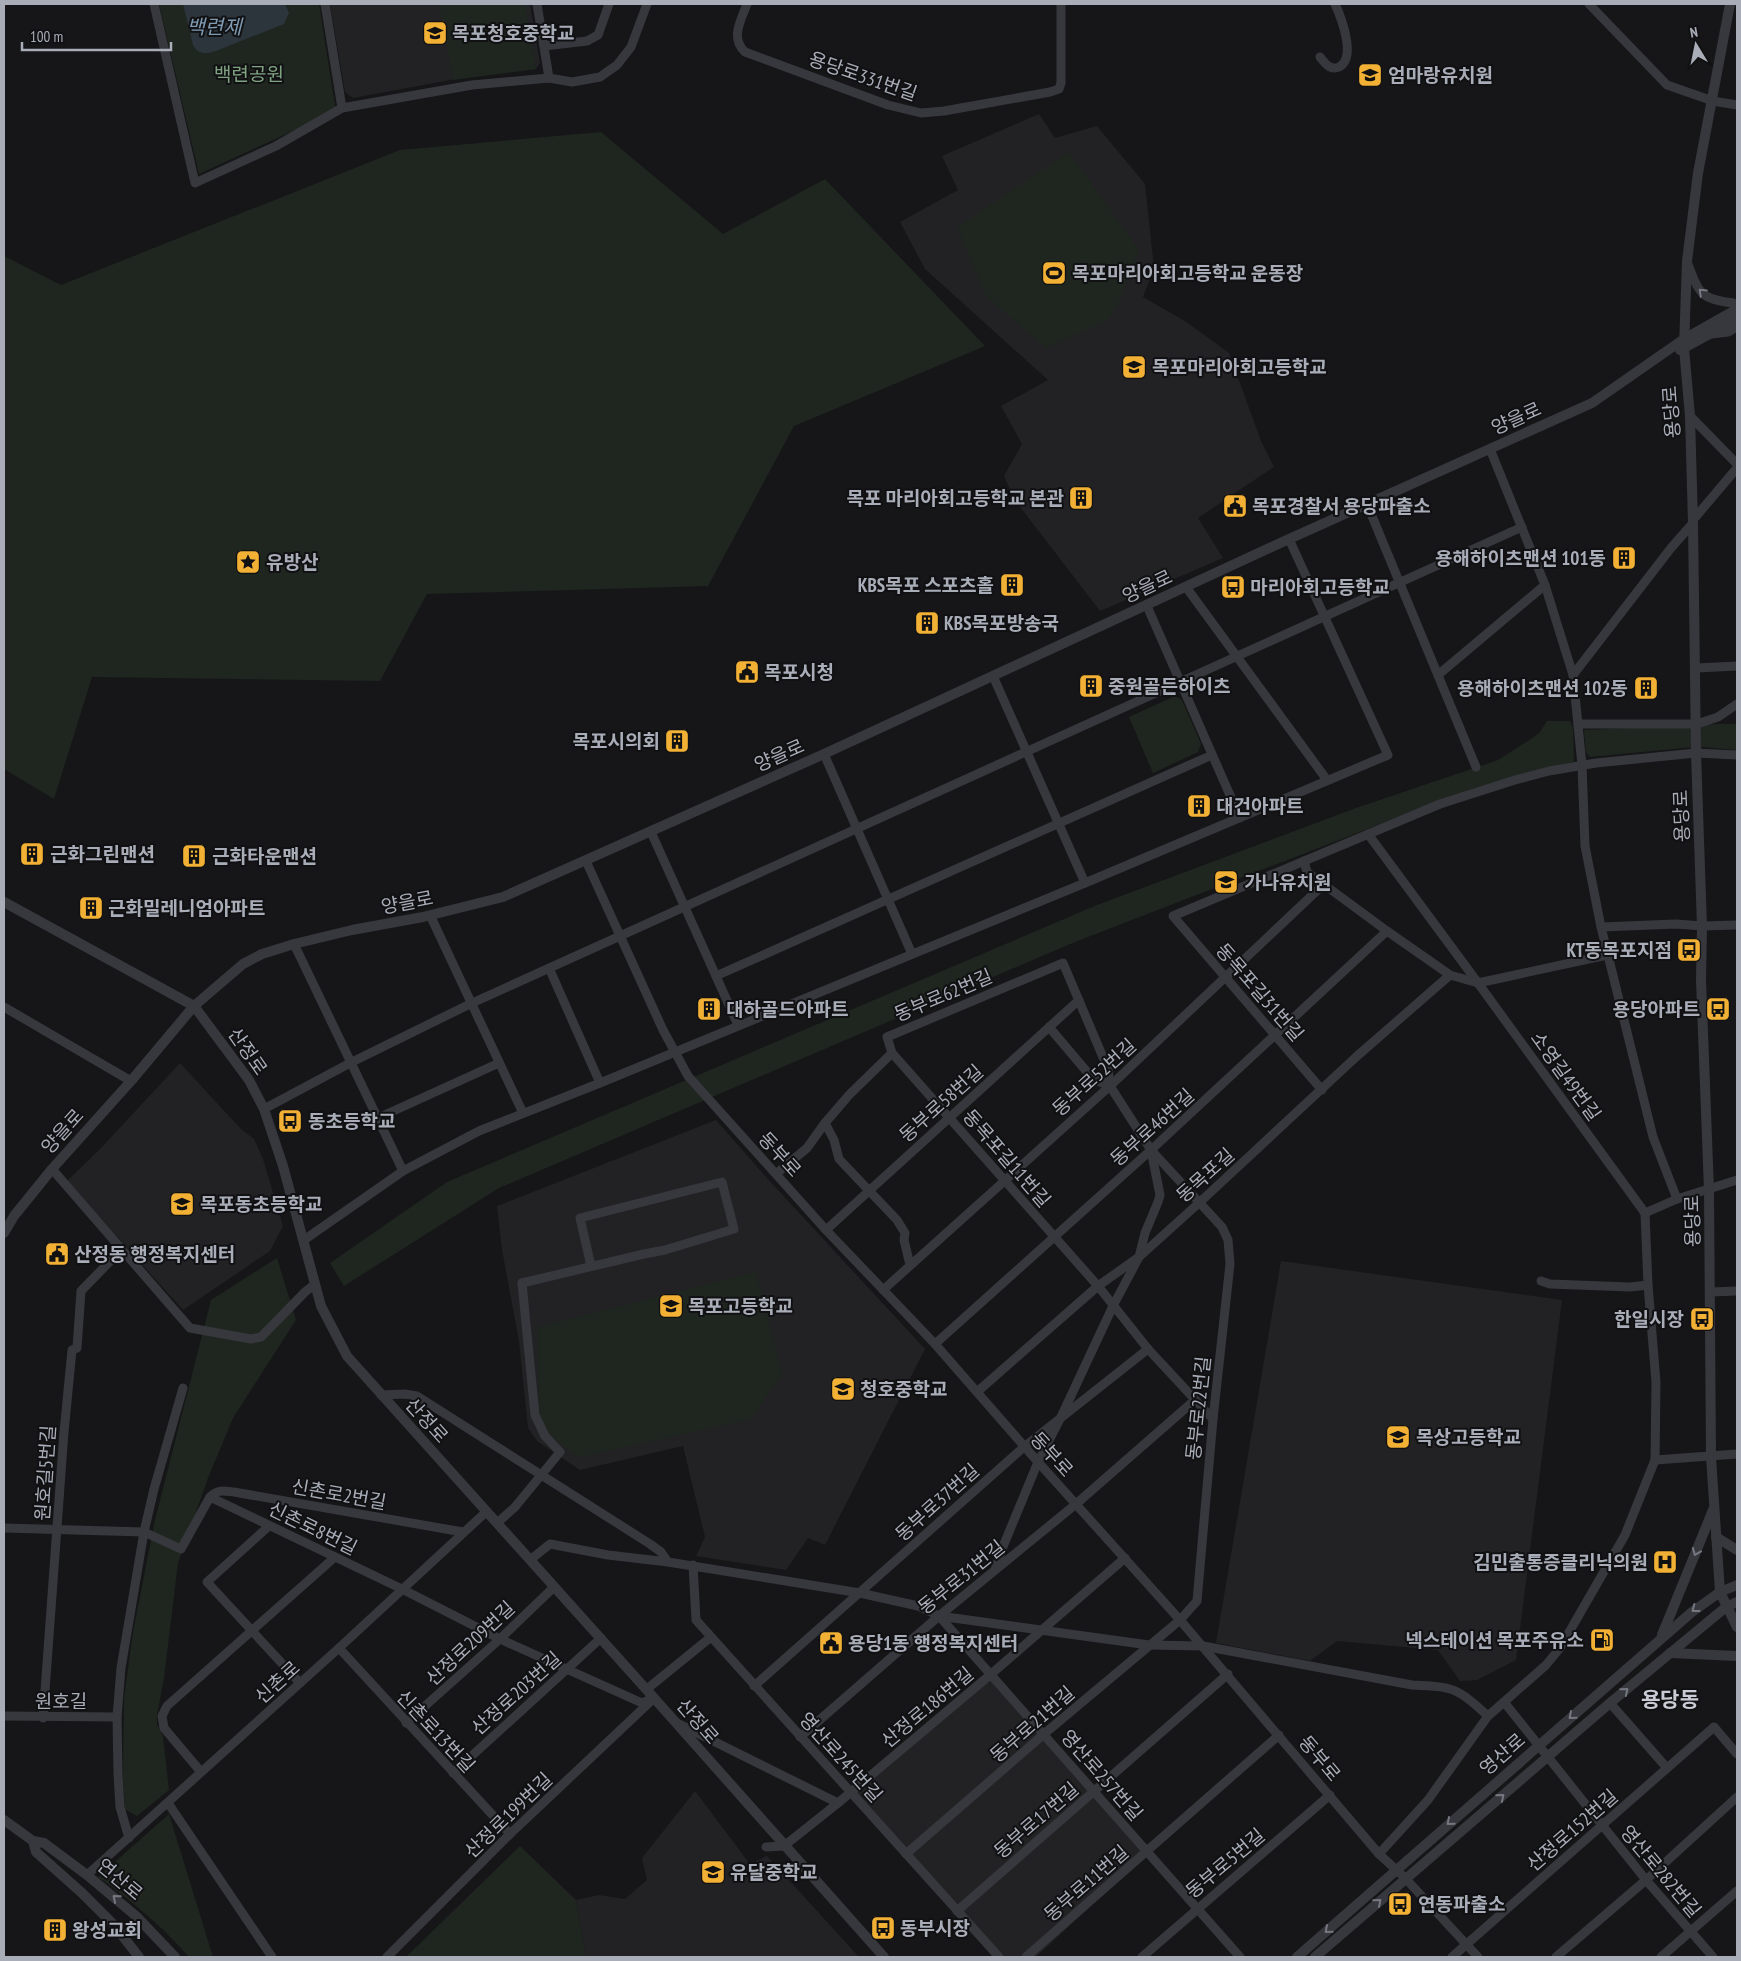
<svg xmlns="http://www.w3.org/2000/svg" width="1741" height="1961" viewBox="0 0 1741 1961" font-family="'PT Sans Narrow','Noto Sans KR',sans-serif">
<rect width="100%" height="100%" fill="#161618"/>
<g fill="#222225">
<polygon points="330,4 530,4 540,63 536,69 472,76 353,98 345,92"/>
<polygon points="1039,114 1055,138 1097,126 1145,184 1154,268 1143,297 1185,321 1229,353 1261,441 1274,467 1198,518 1223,558 1100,611 1014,499 1004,476 1022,444 1001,406 1048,380 925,269 900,222 958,190 942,156"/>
<polygon points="180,1063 241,1129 254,1139 263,1159 283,1226 270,1251 183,1310 67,1181 101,1148"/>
<polygon points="716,1120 766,1177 925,1349 825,1545 808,1538 786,1570 696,1556 705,1537 683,1446 580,1470 537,1441 528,1428 519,1341 502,1250 497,1206"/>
<polygon points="1281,1261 1562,1300 1516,1660 1477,1680 1460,1681 1438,1650 1337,1641 1310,1661 1216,1643"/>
<polygon points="990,1675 1148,1853 1036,1957 999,1957 851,1792"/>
<polygon points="695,1791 750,1864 767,1856 859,1957 586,1957 576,1900 599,1895 625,1899 647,1880 642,1858"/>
</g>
<g fill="#1e261f">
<polygon points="159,4 319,4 336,111 199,174"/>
<polygon points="439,4 525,4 536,69 453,80"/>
<polygon points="601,132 723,234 825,179 985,346 794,426 708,586 427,594 380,681 92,677 54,799 4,769 4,256 61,285 400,150"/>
<polygon points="1069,152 1139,250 1119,302 1108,320 1046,348 986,296 957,227"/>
<polygon points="1175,696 1182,700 1201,744 1198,752 1153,773 1129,717"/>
<polygon points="1547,721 1570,721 1573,728 1574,762 1539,769 1445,799 1075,942 499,1188 344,1286 330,1263 447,1182 1097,905 1356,808 1498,760 1534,737 1540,732"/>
<polygon points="1719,724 1737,724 1737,750 1703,747 1684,748 1590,757 1586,752 1584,730"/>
<polygon points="277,1258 296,1320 233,1418 208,1478 178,1563 164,1678 157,1715 157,1724 163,1736 169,1790 137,1816 125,1809 123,1779 124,1698 133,1632 155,1520 211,1300"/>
<path d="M756 1272 782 1374 751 1419 580 1457C564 1447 543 1433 539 1412L538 1327Z"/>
<path d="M169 1814 213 1957H189C163 1927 131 1900 98 1877Z"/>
<polygon points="520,1846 576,1900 586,1957 406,1957"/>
</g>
<path fill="#2c353c" d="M183 4H285L289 13 284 24 216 51C207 54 198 55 193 45Z"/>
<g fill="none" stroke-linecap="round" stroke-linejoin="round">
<g stroke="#37383d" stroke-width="9">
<polyline points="154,4 195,183 276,146 342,108 472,85 549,78 572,82 600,77 617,65 631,47 647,4"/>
<polyline points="325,4 342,108"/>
<polyline points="537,4 549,78"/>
<path d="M747 4C741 20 730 38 745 52L888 105 921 113 944 111 1050 92 1059 89 1061 83V4"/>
<polyline points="1589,4 1667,85 1713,101 1737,105"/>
<polyline points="544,46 587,41 598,35 609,4"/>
<path d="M1320 57C1325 63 1330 71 1339 67 1357 58 1341 17 1335 4"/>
<path d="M1688 264C1699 294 1701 299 1733 303"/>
<polyline points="1712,334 1728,332 1737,327"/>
<polyline points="1690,416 1737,464"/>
<polyline points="1490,449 1545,585 1573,675 1582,765 1585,846 1601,927 1653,1137 1677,1199"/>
<polyline points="1367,504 1476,767"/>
<polyline points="1693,520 1737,468"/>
<polyline points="1186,587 1327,780"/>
<polyline points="1147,606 1240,818"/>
<polyline points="1696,668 1737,666"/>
<polyline points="1438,675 1545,585"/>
<polyline points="1573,675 1671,548 1693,523"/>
<polyline points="993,676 1085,883"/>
<polyline points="1578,724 1697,724 1718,717 1737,704"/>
<polyline points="824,754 912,954"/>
<polyline points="651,832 738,1025"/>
<polyline points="1368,834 1478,983 1607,955"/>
<polyline points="586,861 663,1030 688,1076 696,1085 826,1230 935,1344 1038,1462 1180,1620 1379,1854 1405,1878 1478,1957"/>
<polyline points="1304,861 1307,872 1387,931 1450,975 1478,983 1645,1213"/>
<polyline points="430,915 523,1113"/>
<polyline points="1601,927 1676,924 1702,926 1737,925"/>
<polyline points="294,944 403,1171"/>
<polyline points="549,968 600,1083"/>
<polyline points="716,976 1212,755"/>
<polyline points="4,1007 131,1081"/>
<polyline points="1110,1086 1108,1069 1063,963 887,1037 892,1053 1098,1286 1148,1349 1213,1419"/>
<polyline points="1322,1090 1173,916 1440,804 1515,780 1549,771 1596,763 1696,753 1737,755"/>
<polyline points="264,1109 352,1062 470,1004 1522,527"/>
<polyline points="378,1118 499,1063"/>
<polyline points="825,1123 834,1140 839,1159 897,1220 905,1233 904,1240 910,1265"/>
<polyline points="52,1169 190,1328 251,1339 261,1337 305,1292 315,1284"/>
<polyline points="776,1174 807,1148 825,1123 849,1095 892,1053"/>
<polyline points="1645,1213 1648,1285 1656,1382 1655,1460 1625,1535 1560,1648 1546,1665 1504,1702 1646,1880 1713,1957"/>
<polyline points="1645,1213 1677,1199 1737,1180"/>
<polyline points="826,1230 1079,1000"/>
<polyline points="304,1240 403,1171 479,1131 600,1083 1085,883 1388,755 1289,539"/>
<polyline points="1541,1281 1550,1284 1630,1287 1648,1285"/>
<polyline points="883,1290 1110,1086 1323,885"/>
<polyline points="1711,1292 1737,1291"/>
<polyline points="935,1344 1151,1150 1387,931"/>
<polyline points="977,1392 1098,1286 1139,1257 1200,1202 1356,1057 1450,975"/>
<path d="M381 1395 405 1394 417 1396 650 1544 661 1552 668 1562 860 1593 918 1606 939 1616 1149 1645 1203 1646 1412 1685C1454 1687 1456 1687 1488 1716"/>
<polyline points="1655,1460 1737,1454"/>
<polyline points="210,1497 402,1589 500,1639 642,1703 654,1698"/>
<polyline points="497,1523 515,1507 560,1452 545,1436 535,1415 522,1283 644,1254 665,1250 734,1229 722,1182 580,1218 591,1266"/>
<polyline points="269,1526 207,1582 300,1683"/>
<path d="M4 1528 144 1532 181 1549 210 1497C217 1489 224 1491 234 1492L463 1532"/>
<polyline points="530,1560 550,1544 608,1555 668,1562"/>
<polyline points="693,1565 696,1620 999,1957"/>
<polyline points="995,1570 1002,1549 1038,1462 1061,1417 1113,1306 1139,1257 1145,1233 1158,1202 1160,1195 1151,1150"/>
<polyline points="939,1616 1240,1957"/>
<polyline points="339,1648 510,1834"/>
<polyline points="754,1686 1024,1447 1148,1349"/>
<polyline points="647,1689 711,1637"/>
<polyline points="1610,1703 1667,1768"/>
<polyline points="4,1716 117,1717"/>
<polyline points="43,1718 64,1432 72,1350 77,1348 81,1291 121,1250"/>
<polyline points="406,1723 500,1639 554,1587"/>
<polyline points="679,1724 838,1803"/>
<polyline points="800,1737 939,1616 1076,1504 1195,1400"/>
<polyline points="201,1772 164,1728 162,1716 167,1706 335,1557"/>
<polyline points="453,1773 601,1638"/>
<polyline points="168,1803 272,1957"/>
<polyline points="129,1838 120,1807 118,1774 117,1717 121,1668 144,1532 154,1489 183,1388"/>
<polyline points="766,1847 784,1846 838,1803 990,1675 1125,1558"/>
<polyline points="906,1854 1044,1734 1180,1620 1197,1601 1213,1419 1230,1264 1228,1240 1222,1227 1151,1150 1110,1086 1093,1079 1049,1027"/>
<polyline points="1379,1854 1428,1800 1488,1716 1504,1702"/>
<polyline points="87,1875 339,1648 486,1512"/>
<polyline points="957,1911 1228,1674"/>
<polyline points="387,1957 510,1834 651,1701"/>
<polyline points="1026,1957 1279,1735"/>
<polyline points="1142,1957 1330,1795"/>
<polyline points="1452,1957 1714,1727 1737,1754"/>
<polyline points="1556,1957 1646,1880 1737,1797"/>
<polyline points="1661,1957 1737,1891"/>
</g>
<g stroke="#37383d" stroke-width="10">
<polyline points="1730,4 1698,173 1687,261 1684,348 1690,416 1693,523 1696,753 1702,926 1701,980 1709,1190 1711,1457 1720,1592 1737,1627"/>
<polyline points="1680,350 1737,319"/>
<polyline points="4,902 194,1006 249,1080 264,1109 283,1166 321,1306 347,1356 654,1698 884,1957"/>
<polyline points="4,1233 14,1216 52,1169 131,1081 194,1006 243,964 262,954 294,944 352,930 423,917 503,897 824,754 1289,539 1592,403 1684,339 1737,309"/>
<polyline points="1716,1537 1737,1550"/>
<polyline points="1662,1635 1713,1510"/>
<polyline points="1670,1653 1737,1656"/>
<polyline points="4,1820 33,1841 44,1843 87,1875 136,1916 175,1957"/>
<polyline points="33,1841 36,1852 82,1893 114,1925 139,1957"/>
<polyline points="1297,1957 1692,1612 1720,1592 1737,1585"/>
<polyline points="1315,1957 1610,1703 1726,1607 1737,1602"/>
</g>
</g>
<defs><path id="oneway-chevron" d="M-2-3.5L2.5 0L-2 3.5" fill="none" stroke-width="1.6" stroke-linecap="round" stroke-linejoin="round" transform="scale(1.25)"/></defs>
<g stroke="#757881">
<use href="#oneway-chevron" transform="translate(1702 292) rotate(-136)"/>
<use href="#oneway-chevron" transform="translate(1696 1552) rotate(112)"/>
<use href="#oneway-chevron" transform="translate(1695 1609) rotate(143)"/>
<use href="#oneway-chevron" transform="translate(1625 1691) rotate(-40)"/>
<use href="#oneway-chevron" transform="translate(1572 1716) rotate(139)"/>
<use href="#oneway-chevron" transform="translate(1501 1797) rotate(-40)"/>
<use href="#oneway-chevron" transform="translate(1450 1822) rotate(139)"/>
<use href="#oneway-chevron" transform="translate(116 1898) rotate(-140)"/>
<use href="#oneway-chevron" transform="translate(1378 1902) rotate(-41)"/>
<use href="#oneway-chevron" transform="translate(1328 1930) rotate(139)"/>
</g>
<defs>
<symbol id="school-square" viewBox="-11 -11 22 22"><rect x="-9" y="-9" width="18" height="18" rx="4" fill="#f2b134" stroke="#111113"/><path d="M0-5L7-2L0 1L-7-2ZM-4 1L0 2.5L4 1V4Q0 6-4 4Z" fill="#111"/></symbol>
<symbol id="stadium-square" viewBox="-11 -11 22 22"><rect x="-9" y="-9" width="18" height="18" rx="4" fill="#f2b134" stroke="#111113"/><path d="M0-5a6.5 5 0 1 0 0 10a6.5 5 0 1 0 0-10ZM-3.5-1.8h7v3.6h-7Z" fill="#111"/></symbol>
<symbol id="building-square" viewBox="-11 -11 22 22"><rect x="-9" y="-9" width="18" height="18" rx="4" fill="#f2b134" stroke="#111113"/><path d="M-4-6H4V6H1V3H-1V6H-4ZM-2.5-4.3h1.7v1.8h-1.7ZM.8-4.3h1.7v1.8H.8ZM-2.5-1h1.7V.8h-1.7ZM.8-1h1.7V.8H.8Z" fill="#111"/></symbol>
<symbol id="civic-square" viewBox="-11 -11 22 22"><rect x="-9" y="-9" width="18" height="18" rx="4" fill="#f2b134" stroke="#111113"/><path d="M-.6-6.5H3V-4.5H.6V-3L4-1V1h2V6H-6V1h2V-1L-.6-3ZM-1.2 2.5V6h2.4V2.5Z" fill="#111"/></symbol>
<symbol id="sight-square" viewBox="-11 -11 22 22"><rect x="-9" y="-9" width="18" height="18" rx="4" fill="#f2b134" stroke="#111113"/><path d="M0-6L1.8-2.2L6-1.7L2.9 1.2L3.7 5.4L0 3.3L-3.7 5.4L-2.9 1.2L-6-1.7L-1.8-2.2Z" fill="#111"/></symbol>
<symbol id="bus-square" viewBox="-11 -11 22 22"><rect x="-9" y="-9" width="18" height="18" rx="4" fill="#f2b134" stroke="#111113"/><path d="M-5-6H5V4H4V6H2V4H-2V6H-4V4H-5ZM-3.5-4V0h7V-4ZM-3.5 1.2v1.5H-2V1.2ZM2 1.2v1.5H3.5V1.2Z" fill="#111"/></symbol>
<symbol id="hospital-square" viewBox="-11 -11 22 22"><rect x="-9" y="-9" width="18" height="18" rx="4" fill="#f2b134" stroke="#111113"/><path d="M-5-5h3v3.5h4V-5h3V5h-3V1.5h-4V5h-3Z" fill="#111"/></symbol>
<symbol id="fuel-square" viewBox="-11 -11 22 22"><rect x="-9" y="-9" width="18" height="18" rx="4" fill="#f2b134" stroke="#111113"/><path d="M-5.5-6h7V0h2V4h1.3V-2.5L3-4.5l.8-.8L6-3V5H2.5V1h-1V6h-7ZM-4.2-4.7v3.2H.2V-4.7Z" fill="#111"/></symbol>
</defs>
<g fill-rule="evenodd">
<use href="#school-square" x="421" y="19" width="28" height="28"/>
<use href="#school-square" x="1356" y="61" width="28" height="28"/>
<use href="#stadium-square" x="1040" y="259" width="28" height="28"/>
<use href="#school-square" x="1120" y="353" width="28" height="28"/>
<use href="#building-square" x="1067" y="484" width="28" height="28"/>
<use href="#civic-square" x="1221" y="492" width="28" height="28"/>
<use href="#building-square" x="1610" y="544" width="28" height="28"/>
<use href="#sight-square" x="234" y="548" width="28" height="28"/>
<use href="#building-square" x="998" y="571" width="28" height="28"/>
<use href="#bus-square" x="1219" y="573" width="28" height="28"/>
<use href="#building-square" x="913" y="609" width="28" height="28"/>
<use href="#civic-square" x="733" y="658" width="28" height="28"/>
<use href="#building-square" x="1077" y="672" width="28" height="28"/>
<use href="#building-square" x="1632" y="674" width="28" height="28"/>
<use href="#building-square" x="663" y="727" width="28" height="28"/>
<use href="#building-square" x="1185" y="792" width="28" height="28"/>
<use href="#building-square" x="18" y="840" width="28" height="28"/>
<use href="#building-square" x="180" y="842" width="28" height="28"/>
<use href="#school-square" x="1212" y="868" width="28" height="28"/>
<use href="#building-square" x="77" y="894" width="28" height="28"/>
<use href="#bus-square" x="1675" y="936" width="28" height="28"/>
<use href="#building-square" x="695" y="995" width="28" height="28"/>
<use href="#bus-square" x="1704" y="995" width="28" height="28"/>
<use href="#bus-square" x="276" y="1107" width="28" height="28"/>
<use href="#school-square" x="168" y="1190" width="28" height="28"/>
<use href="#civic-square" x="43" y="1240" width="28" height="28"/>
<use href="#school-square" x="657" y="1292" width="28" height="28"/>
<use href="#bus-square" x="1688" y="1305" width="28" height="28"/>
<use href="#school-square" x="829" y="1375" width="28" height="28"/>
<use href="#school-square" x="1384" y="1423" width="28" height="28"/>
<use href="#hospital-square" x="1651" y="1548" width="28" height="28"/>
<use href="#fuel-square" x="1588" y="1626" width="28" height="28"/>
<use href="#civic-square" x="817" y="1629" width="28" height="28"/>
<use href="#school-square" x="699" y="1858" width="28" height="28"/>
<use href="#bus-square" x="1386" y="1890" width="28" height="28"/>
<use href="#bus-square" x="869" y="1914" width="28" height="28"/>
<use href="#building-square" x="41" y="1916" width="28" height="28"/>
</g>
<g text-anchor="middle" stroke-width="4" stroke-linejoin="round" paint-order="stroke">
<g font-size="19" font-weight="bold" fill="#a8adb8" stroke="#111113" text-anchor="start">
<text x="452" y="40">목포청호중학교</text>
<text x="1388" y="82">엄마랑유치원</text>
<text x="1072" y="280">목포마리아회고등학교 운동장</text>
<text x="1152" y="374">목포마리아회고등학교</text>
<text x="1064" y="505" text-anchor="end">목포 마리아회고등학교 본관</text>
<text x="1252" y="513">목포경찰서 용당파출소</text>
<text x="1606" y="565" text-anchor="end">용해하이츠맨션 101동</text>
<text x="266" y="569">유방산</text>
<text x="994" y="592" text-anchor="end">KBS목포 스포츠홀</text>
<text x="1250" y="594">마리아회고등학교</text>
<text x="944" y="630">KBS목포방송국</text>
<text x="764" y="679">목포시청</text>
<text x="1108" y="693">중원골든하이츠</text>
<text x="1628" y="695" text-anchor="end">용해하이츠맨션 102동</text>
<text x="660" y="748" text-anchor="end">목포시의회</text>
<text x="1216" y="813">대건아파트</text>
<text x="50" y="861">근화그린맨션</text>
<text x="212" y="863">근화타운맨션</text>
<text x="1244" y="889">가나유치원</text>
<text x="108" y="915">근화밀레니엄아파트</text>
<text x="1672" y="957" text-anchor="end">KT동목포지점</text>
<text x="726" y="1016">대하골드아파트</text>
<text x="1700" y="1016" text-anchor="end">용당아파트</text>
<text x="308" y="1128">동초등학교</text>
<text x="200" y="1211">목포동초등학교</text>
<text x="74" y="1261">산정동 행정복지센터</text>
<text x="688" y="1313">목포고등학교</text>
<text x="1684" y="1326" text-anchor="end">한일시장</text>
<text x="860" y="1396">청호중학교</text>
<text x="1416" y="1444">목상고등학교</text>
<text x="1648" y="1569" text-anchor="end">김민출통증클리닉의원</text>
<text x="1584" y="1647" text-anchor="end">넥스테이션 목포주유소</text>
<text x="848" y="1650">용당1동 행정복지센터</text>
<text x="730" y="1879">유달중학교</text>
<text x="1418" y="1911">연동파출소</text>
<text x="900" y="1935">동부시장</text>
<text x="72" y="1937">왕성교회</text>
</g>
<g font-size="19" fill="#7fa381" stroke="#111113">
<text x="249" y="81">백련공원</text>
</g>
<g font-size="19" fill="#a8adb8" stroke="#111113">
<text transform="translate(863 76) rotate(19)" y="7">용당로331번길</text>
<text transform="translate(1671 412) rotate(-94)" y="7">용당로</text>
<text transform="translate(1516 418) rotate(-24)" y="7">양을로</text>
<text transform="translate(1147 586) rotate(-25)" y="7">양을로</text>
<text transform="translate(779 755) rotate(-24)" y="7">양을로</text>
<text transform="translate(1681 816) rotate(-92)" y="7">용당로</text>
<text transform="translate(407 902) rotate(-11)" y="7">양을로</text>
<text transform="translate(1260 992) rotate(49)" y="7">동목포길31번길</text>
<text transform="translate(943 995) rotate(-23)" y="7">동부로62번길</text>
<text transform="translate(248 1051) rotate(55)" y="7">산정로</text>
<text transform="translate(1566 1076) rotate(54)" y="7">소영길49번길</text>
<text transform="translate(1094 1077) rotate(-42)" y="7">동부로52번길</text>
<text transform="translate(941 1103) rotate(-42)" y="7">동부로58번길</text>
<text transform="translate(1152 1127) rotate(-42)" y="7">동부로46번길</text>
<text transform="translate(62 1131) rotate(-48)" y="7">양을로</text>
<text transform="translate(780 1154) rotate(48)" y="7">동부로</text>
<text transform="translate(1007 1158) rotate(49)" y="7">동목포길11번길</text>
<text transform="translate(1205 1175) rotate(-42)" y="7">동목포길</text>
<text transform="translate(1692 1221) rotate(-91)" y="7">용당로</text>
<text transform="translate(1198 1408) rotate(-84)" y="7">동부로22번길</text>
<text transform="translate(427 1420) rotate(48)" y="7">산정로</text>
<text transform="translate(1052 1454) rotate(48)" y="7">동부로</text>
<text transform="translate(45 1473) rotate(-86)" y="7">원호길5번길</text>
<text transform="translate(339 1494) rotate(10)" y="7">신촌로2번길</text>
<text transform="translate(937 1502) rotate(-42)" y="7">동부로37번길</text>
<text transform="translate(313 1528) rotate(26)" y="7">신촌로8번길</text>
<text transform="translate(961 1577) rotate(-39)" y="7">동부로31번길</text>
<text transform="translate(470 1643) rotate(-43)" y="7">산정로209번길</text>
<text transform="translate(277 1682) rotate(-42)" y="7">신촌로</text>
<text transform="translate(516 1693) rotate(-42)" y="7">산정로203번길</text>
<text x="61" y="1708">원호길</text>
<text transform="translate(927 1707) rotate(-40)" y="7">산정로186번길</text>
<text transform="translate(698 1721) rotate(49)" y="7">산정로</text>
<text transform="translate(1032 1724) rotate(-41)" y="7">동부로21번길</text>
<text transform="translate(436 1731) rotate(47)" y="7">신촌로13번길</text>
<text transform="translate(1502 1754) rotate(-41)" y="7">영산로</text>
<text transform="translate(841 1757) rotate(48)" y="7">영산로245번길</text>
<text transform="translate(1320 1758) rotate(50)" y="7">동부로</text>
<text transform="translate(1102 1775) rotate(49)" y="7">영산로257번길</text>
<text transform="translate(508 1815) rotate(-44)" y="7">산정로199번길</text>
<text transform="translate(1036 1820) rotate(-41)" y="7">동부로17번길</text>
<text transform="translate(1572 1830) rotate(-41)" y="7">산정로152번길</text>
<text transform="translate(1225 1863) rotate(-40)" y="7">동부로5번길</text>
<text transform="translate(1661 1871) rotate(50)" y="7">영산로282번길</text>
<text transform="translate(120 1879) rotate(40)" y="7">연산로</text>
<text transform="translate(1086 1883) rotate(-41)" y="7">동부로11번길</text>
</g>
<g font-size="20" font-style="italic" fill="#7f9bb3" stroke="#111113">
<text x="214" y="34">백련제</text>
</g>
<g font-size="21" font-weight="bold" fill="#c9ccd4" stroke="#111113">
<text x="1670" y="1707">용당동</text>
</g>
</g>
<rect width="1741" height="1961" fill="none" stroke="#a8adb8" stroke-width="10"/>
<g transform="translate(1696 45) rotate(350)" stroke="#111113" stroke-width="4" paint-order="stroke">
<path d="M0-4L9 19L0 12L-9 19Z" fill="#a8adb8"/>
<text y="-8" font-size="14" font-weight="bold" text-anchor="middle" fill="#a8adb8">N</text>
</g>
<path d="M22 42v8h149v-8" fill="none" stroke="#a8adb8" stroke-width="2.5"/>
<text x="30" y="42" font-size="15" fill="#a8adb8" stroke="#111113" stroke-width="4" paint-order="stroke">100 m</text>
</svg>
